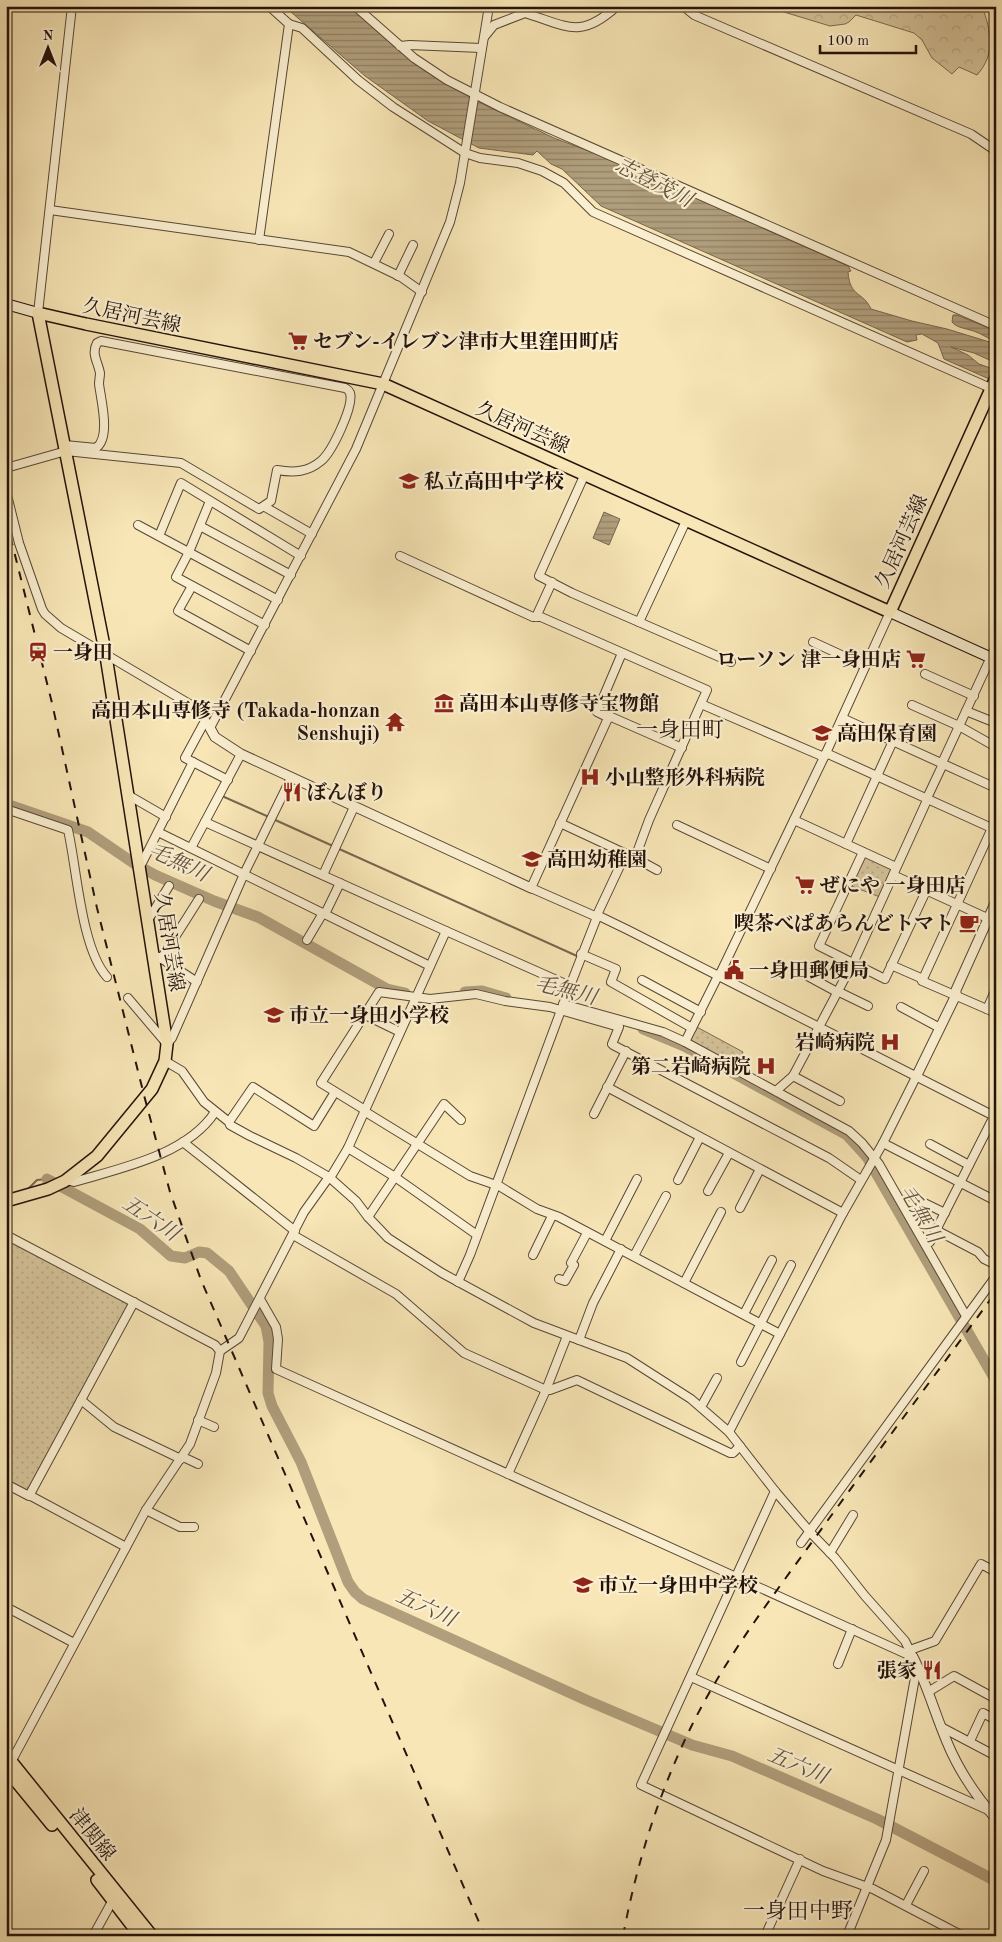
<svg xmlns="http://www.w3.org/2000/svg" width="1002" height="1942" viewBox="0 0 1002 1942" font-family="'Old Standard TT','Noto Serif JP',serif">
<defs>
<pattern id="forest-crowns" width="20" height="18" patternUnits="userSpaceOnUse" patternTransform="scale(1.25)"><rect width="20" height="18" fill="#d4c299"/><path d="M2 6a3 3 0 1 1 6 0M12 15a3 3 0 1 1 6 0" fill="none" stroke="#b6a682"/></pattern>
<pattern id="park-dots" width="8" height="8" patternUnits="userSpaceOnUse" patternTransform="scale(1.25)"><rect width="8" height="8" fill="#d4c299"/><path d="M2 2h.1M6 6h.1" fill="none" stroke="#b6a682" stroke-width="1.8" stroke-linecap="round"/></pattern>
<pattern id="water-rules" width="6" height="5" patternUnits="userSpaceOnUse" patternTransform="scale(1.25)"><rect width="6" height="5" fill="#b09e7c"/><path d="M0 2.5h6" fill="none" stroke="#8f7f64"/></pattern>
</defs>
<rect width="100%" height="100%" fill="#f8e6b6"/>
<filter id="stains"><feTurbulence type="fractalNoise" baseFrequency=".004" numOctaves="4"/><feColorMatrix values="0 0 0 0 .2 0 0 0 0 .09 0 0 0 0 .02 0 0 0 .5 -.17"/></filter>
<radialGradient id="worn" r=".72"><stop offset=".6" stop-color="#630" stop-opacity="0"/><stop offset="1" stop-color="#630" stop-opacity=".3"/></radialGradient>
<path fill="url(#forest-crowns)" stroke="#7c6a52" d="M733 6H982C991 31 996 54 977 75L959 67 952 74 932 58 922 40 914 33 856 15 849 22 845 24 830 26 774 9Z"/>
<g fill="url(#park-dots)" stroke="#7c6a52">
<polygon points="865,856 891,868 892,870 880,897 851,886"/>
<polygon points="695,1026 743,1052 735,1067 687,1041"/>
<polygon points="10,1240 126,1302 128,1307 30,1488 26,1490 6,1479 6,1241"/>
</g>
<g fill="url(#water-rules)" stroke="#78664f">
<path d="M284 6H349L434 77 485 105 554 138 602 156 848 266 851 271 848 272C850 298 863 291 871 309L912 321 947 329 996 344V363L974 353 951 347 968 355 979 364 996 370V382L944 359 938 343 922 334 916 335 917 340 907 342 601 206 562 169 551 164 537 151 533 155 479 148 428 121 365 76Z"/>
<path d="M953 315H957L996 331V343C991 339 976 331 970 330 963 328 956 327 952 322Z"/>
<polygon points="604,512 620,519 609,545 593,538"/>
</g>
<g fill="none" stroke-linecap="round" stroke-linejoin="round">
<g stroke="#78664f" stroke-width="2">
<polyline points="222,796 269,817"/>
<polyline points="273,819 333,846"/>
<polyline points="337,848 577,956"/>
<polyline points="28,1189 37,1180 47,1179"/>
</g>
<g stroke="#b09e7c" stroke-width="11">
<polyline points="6,804 88,832 135,864 155,875 214,901 258,917 387,989 405,993"/>
<polyline points="465,992 482,991 506,998"/>
<polyline points="643,1029 684,1046 847,1135 867,1157 996,1381"/>
<polyline points="47,1179 140,1229 171,1256 185,1258 199,1252 207,1253 229,1271 266,1326 269,1342 268,1393 272,1406 301,1462 348,1582 355,1592 363,1599 586,1700 692,1745 732,1756 877,1819 996,1881"/>
</g>
<defs>
<g id="minor">
<polyline points="355,6 414,58 447,80 500,107 996,326"/>
<polyline points="683,6 694,15 971,134 996,151"/>
<polyline points="289,24 302,28 358,80 393,107 465,153 480,158 518,163 542,171 564,183 593,212 995,390"/>
<path d="M485 36 494 25 525 13C567 26 580 40 617 6"/>
<polyline points="400,46 410,45 481,48"/>
<polyline points="50,210 349,252 401,277 422,292"/>
<polyline points="259,240 289,24 269,6"/>
<polyline points="374,263 389,234"/>
<polyline points="398,276 413,245"/>
<polyline points="38,313 72,6"/>
<path d="M6 468 66 451 181 463 259 509 271 501 277 470C294 473 308 472 321 461 332 452 354 406 350 393 348 389 348 390 345 388L101 341 97 343C91 354 98 362 100 373 100 377 99 380 99 384 101 400 111 438 96 448L65 445"/>
<polyline points="584,476 539,576 572,593 731,662"/>
<polyline points="6,491 19,543 42,609 45,614 61,628 198,709 210,728 356,449 450,222 460,183 489,6"/>
<polyline points="210,501 189,552 176,577 265,625"/>
<polyline points="265,507 312,534"/>
<polyline points="138,525 278,600"/>
<polyline points="200,526 291,575"/>
<polyline points="159,536 181,483 301,556"/>
<polyline points="400,556 533,617 541,617 707,690 649,820 635,858"/>
<polyline points="192,586 178,611 251,651"/>
<polyline points="536,617 552,582"/>
<polyline points="639,622 686,521"/>
<polyline points="813,642 865,666"/>
<polyline points="925,674 974,696"/>
<polyline points="701,704 824,757"/>
<polyline points="912,705 959,726 996,747"/>
<polyline points="966,711 991,721"/>
<polyline points="609,718 597,712 622,653"/>
<polyline points="842,718 996,788"/>
<polyline points="205,721 185,758 228,780"/>
<polyline points="826,753 996,830"/>
<polyline points="942,763 996,646"/>
<polyline points="128,795 166,817"/>
<polyline points="927,798 943,764"/>
<path d="M6 809 68 830C77 869 81 948 107 977"/>
<polyline points="794,820 896,867"/>
<polyline points="205,822 446,931"/>
<polyline points="560,823 635,858 657,870"/>
<polyline points="677,825 771,869"/>
<polyline points="992,828 922,981 996,1013"/>
<polyline points="158,832 430,966"/>
<polyline points="846,844 893,741"/>
<polyline points="191,848 241,754"/>
<polyline points="863,852 819,946 885,979 926,891"/>
<polyline points="138,860 142,863 193,762"/>
<polyline points="323,875 354,807"/>
<polyline points="893,875 996,922"/>
<polyline points="325,914 340,883"/>
<polyline points="597,915 628,930 996,1117"/>
<polyline points="596,917 626,853"/>
<polyline points="148,920 169,886"/>
<polyline points="307,940 323,913"/>
<polyline points="581,954 616,969 611,982 692,1028"/>
<polyline points="159,957 197,982"/>
<polyline points="161,959 199,899"/>
<polyline points="891,965 923,979"/>
<polyline points="802,973 837,992"/>
<polyline points="719,976 826,753 890,612"/>
<polyline points="642,980 701,1012"/>
<polyline points="837,991 868,1006"/>
<polyline points="128,998 167,1044 172,1038 244,874 291,778"/>
<polyline points="563,1004 663,1032 685,1042 849,1131 862,1143 879,1164 966,1316"/>
<polyline points="901,1007 940,1028"/>
<polyline points="987,1009 996,989"/>
<polyline points="365,1015 400,1032"/>
<polyline points="685,1042 718,976"/>
<polyline points="165,1061 182,1071 204,1102 229,1122 230,1125 250,1136 296,1158 329,1177 356,1201 368,1217 388,1238 442,1273 534,1323 627,1358 691,1399 729,1432 775,1491 810,1532 835,1558 865,1596 905,1641 913,1657 916,1672 886,1840 847,1936"/>
<polyline points="793,1076 840,1101"/>
<polyline points="607,1087 843,1213"/>
<polyline points="776,1091 793,1076 855,959 928,798"/>
<polyline points="365,1110 321,1083 379,992 430,999 476,994 505,1001 550,1007 619,1027 612,1044 613,1045 829,1158 861,1180"/>
<polyline points="364,1111 470,1176 496,1185"/>
<polyline points="594,1114 626,1051"/>
<polyline points="229,1122 253,1087 314,1126 335,1092"/>
<polyline points="183,1142 295,1231"/>
<polyline points="883,1143 996,1201"/>
<polyline points="930,1144 969,1165"/>
<polyline points="348,1148 395,1177 477,1235"/>
<polyline points="330,1178 348,1148 446,931 570,986 597,917 531,888 609,716 682,748"/>
<path d="M67 1180 74 1182C121 1168 187 1155 215 1112"/>
<polyline points="678,1180 700,1137"/>
<polyline points="496,1184 537,1209 559,1217 780,1334"/>
<polyline points="708,1191 729,1153"/>
<polyline points="910,1196 945,1213"/>
<polyline points="740,1208 760,1169"/>
<polyline points="368,1217 444,1104 461,1120"/>
<polyline points="936,1230 978,1252 984,1259 996,1265"/>
<polyline points="6,1235 215,1345 220,1351"/>
<polyline points="293,1235 396,1294 464,1353 546,1390 550,1390 577,1380 730,1453 733,1453 740,1446"/>
<polyline points="605,1241 637,1179"/>
<polyline points="930,1242 994,1116"/>
<polyline points="533,1255 552,1216"/>
<polyline points="634,1256 666,1196"/>
<polyline points="559,1279 565,1281 574,1265 571,1263 587,1233"/>
<polyline points="458,1282 470,1255 570,986"/>
<polyline points="684,1283 721,1212"/>
<polyline points="260,1299 276,1327 278,1339 276,1369 913,1657"/>
<polyline points="744,1314 772,1260"/>
<polyline points="761,1323 791,1265"/>
<polyline points="579,1340 593,1303 621,1249"/>
<polyline points="741,1362 761,1323"/>
<polyline points="81,1400 114,1427 181,1459"/>
<polyline points="701,1407 717,1378"/>
<polyline points="198,1420 214,1427"/>
<polyline points="729,1432 843,1213 883,1143 916,1077"/>
<polyline points="183,1457 198,1464"/>
<polyline points="508,1474 546,1390 567,1336"/>
<polyline points="6,1484 29,1496 134,1302"/>
<polyline points="775,1491 641,1785 823,1871 873,1889 963,1936"/>
<polyline points="29,1495 126,1547"/>
<polyline points="146,1510 180,1527 194,1527"/>
<polyline points="801,1543 996,1276"/>
<polyline points="830,1553 853,1515"/>
<polyline points="6,1607 74,1643"/>
<polyline points="910,1650 935,1641 981,1564 996,1572"/>
<polyline points="838,1664 852,1629"/>
<polyline points="691,1677 988,1810"/>
<polyline points="928,1692 954,1676 996,1699"/>
<polyline points="941,1727 996,1756"/>
<polyline points="970,1741 983,1713 996,1720"/>
<polyline points="10,1764 146,1510 190,1444 216,1373 220,1351 239,1338 304,1212 329,1177"/>
<polyline points="906,1905 924,1871"/>
<polyline points="6,1930 13,1936"/>
<polyline points="93,1936 114,1898"/>
<polyline points="765,1936 800,1859"/>
<polyline points="995,1936 996,1934"/>
</g>
<g id="tertiary">
<polyline points="210,728 215,737 241,754 531,888"/>
<polyline points="916,1077 956,995 956,990 996,901"/>
<path d="M913 1657C927 1684 935 1714 947 1742 958 1769 977 1797 996 1819"/>
</g>
<g id="secondary">
<polyline points="6,304 38,313"/>
<polyline points="890,612 996,660"/>
</g>
<g id="primary">
<polyline points="6,1201 48,1189 65,1181 97,1156 152,1089 165,1061 167,1044 106,656 38,313 86,324 383,384 890,612 996,378"/>
<polyline points="6,1755 152,1936"/>
<polyline points="6,1769 52,1825"/>
<polyline points="97,1880 140,1936"/>
</g>
</defs>
<use href="#minor" stroke="#584736" stroke-width="10"/>
<use href="#tertiary" stroke="#584736" stroke-width="11"/>
<use href="#secondary" stroke="#23120b" stroke-width="12"/>
<use href="#primary" stroke="#23120b" stroke-width="14"/>
<use href="#minor" stroke="#faefd0" stroke-width="8"/>
<use href="#tertiary" stroke="#faefd0" stroke-width="9"/>
<use href="#secondary" stroke="#faefd0" stroke-width="10"/>
<use href="#primary" stroke="#f8e6b6" stroke-width="11"/>
<g stroke="#23120b" stroke-width="2" stroke-dasharray="9 9" stroke-linecap="butt">
<polyline points="6,519 52,703 97,908 145,1099 170,1192 201,1280 485,1936"/>
<path d="M623 1936C637 1862 659 1792 692 1725 725 1659 769 1601 812 1542 873 1458 935 1375 996 1292"/>
</g>
</g>
<defs>
<symbol id="supermarket-bare" viewBox="-9 -9 18 18"><path d="M-6-5.5h2.5l.6 2H6L4.5 2H-2.5L-4.4-4H-6ZM-1.5 3.2a1.3 1.3 0 1 0 .1 0ZM3 3.2a1.3 1.3 0 1 0 .1 0Z" fill="#8f2418" stroke="#faefd0" stroke-width="2.5" paint-order="stroke"/></symbol>
<symbol id="school-bare" viewBox="-9 -9 18 18"><path d="M0-5L7-2L0 1L-7-2ZM-4 1L0 2.5L4 1V4Q0 6-4 4Z" fill="#8f2418" stroke="#faefd0" stroke-width="2.5" paint-order="stroke"/></symbol>
<symbol id="station-bare" viewBox="-9 -9 18 18"><path d="M-3-6H3Q5-6 5-4V2Q5 4 3 4L4.5 6H3L1.5 4h-3L-3 6H-4.5L-3 4Q-5 4-5 2V-4Q-5-6-3-6ZM-3.5-4v3h7v-3ZM-3.5 1v1.5H-2V1ZM2 1v1.5H3.5V1Z" fill="#8f2418" stroke="#faefd0" stroke-width="2.5" paint-order="stroke"/></symbol>
<symbol id="museum-bare" viewBox="-9 -9 18 18"><path d="M0-6L6-3V-2H-6V-3ZM-5-1h2V3h-2ZM-1-1h2V3h-2ZM3-1h2V3H3ZM-6 4H6V6H-6Z" fill="#8f2418" stroke="#faefd0" stroke-width="2.5" paint-order="stroke"/></symbol>
<symbol id="temple-bare" viewBox="-9 -9 18 18"><path d="M0-6L5-2H3V0L6.5 2.5H4V6H1.5V3h-3V6H-4V2.5H-6.5L-3 0V-2H-5Z" fill="#8f2418" stroke="#faefd0" stroke-width="2.5" paint-order="stroke"/></symbol>
<symbol id="hospital-bare" viewBox="-9 -9 18 18"><path d="M-5-5h3v3.5h4V-5h3V5h-3V1.5h-4V5h-3Z" fill="#8f2418" stroke="#faefd0" stroke-width="2.5" paint-order="stroke"/></symbol>
<symbol id="restaurant-bare" viewBox="-9 -9 18 18"><path d="M-5-6h1v4h1v-4h1v4h1v-4h1v5L-1.5 .5V6h-2V.5L-5-1ZM5-6V6H3V1.5H1.5Q1.5-4 5-6Z" fill="#8f2418" stroke="#faefd0" stroke-width="2.5" paint-order="stroke"/></symbol>
<symbol id="cafe-bare" viewBox="-9 -9 18 18"><path d="M-5.5-4.5H6V0H3Q3 3.5 0 3.5H-2.5Q-5.5 3.5-5.5 0ZM3-3.2v2h1.7v-2ZM-6 4.5H4V6H-6Z" fill="#8f2418" stroke="#faefd0" stroke-width="2.5" paint-order="stroke"/></symbol>
<symbol id="civic-bare" viewBox="-9 -9 18 18"><path d="M-.6-6.5H3V-4.5H.6V-3L4-1V1h2V6H-6V1h2V-1L-.6-3ZM-1.2 2.5V6h2.4V2.5Z" fill="#8f2418" stroke="#faefd0" stroke-width="2.5" paint-order="stroke"/></symbol>
</defs>
<g fill-rule="evenodd">
<use href="#supermarket-bare" x="284" y="327" width="28" height="28"/>
<use href="#school-bare" x="395" y="467" width="28" height="28"/>
<use href="#station-bare" x="24" y="638" width="28" height="28"/>
<use href="#supermarket-bare" x="902" y="645" width="28" height="28"/>
<use href="#museum-bare" x="430" y="689" width="28" height="28"/>
<use href="#temple-bare" x="381" y="708" width="28" height="28"/>
<use href="#school-bare" x="808" y="719" width="28" height="28"/>
<use href="#hospital-bare" x="576" y="763" width="28" height="28"/>
<use href="#restaurant-bare" x="278" y="778" width="28" height="28"/>
<use href="#school-bare" x="518" y="845" width="28" height="28"/>
<use href="#supermarket-bare" x="791" y="871" width="28" height="28"/>
<use href="#cafe-bare" x="955" y="909" width="28" height="28"/>
<use href="#civic-bare" x="720" y="956" width="28" height="28"/>
<use href="#school-bare" x="260" y="1001" width="28" height="28"/>
<use href="#hospital-bare" x="876" y="1028" width="28" height="28"/>
<use href="#hospital-bare" x="752" y="1052" width="28" height="28"/>
<use href="#school-bare" x="569" y="1571" width="28" height="28"/>
<use href="#restaurant-bare" x="918" y="1656" width="28" height="28"/>
</g>
<g text-anchor="middle" stroke-width="4.5" stroke-linejoin="round" paint-order="stroke">
<g font-size="20" fill="#23120b" stroke="#faefd0">
<text transform="translate(132 315) rotate(12)" y="7">久居河芸線</text>
<text transform="translate(523 427) rotate(24)" y="7">久居河芸線</text>
<text transform="translate(901 541) rotate(-66)" y="7">久居河芸線</text>
<text transform="translate(170 942) rotate(81)" y="7">久居河芸線</text>
<text transform="translate(93 1834) rotate(51)" y="7">津関線</text>
</g>
<g font-size="20" font-weight="bold" fill="#23120b" stroke="#faefd0" text-anchor="start">
<text x="313" y="348">セブン-イレブン津市大里窪田町店</text>
<text x="424" y="488">私立高田中学校</text>
<text x="53" y="659">一身田</text>
<text x="901" y="666" text-anchor="end">ローソン 津一身田店</text>
<text x="459" y="710">高田本山専修寺宝物館</text>
<text x="380" y="717" text-anchor="end">高田本山専修寺 (Takada-honzan<tspan x="380" dy="23">Senshuji)</tspan></text>
<text x="837" y="740">高田保育園</text>
<text x="605" y="784">小山整形外科病院</text>
<text x="307" y="799">ぼんぼり</text>
<text x="547" y="866">高田幼稚園</text>
<text x="820" y="892">ぜにや 一身田店</text>
<text x="954" y="930" text-anchor="end">喫茶べぱあらんどトマト</text>
<text x="749" y="977">一身田郵便局</text>
<text x="289" y="1022">市立一身田小学校</text>
<text x="875" y="1049" text-anchor="end">岩崎病院</text>
<text x="751" y="1073" text-anchor="end">第二岩崎病院</text>
<text x="598" y="1592">市立一身田中学校</text>
<text x="917" y="1677" text-anchor="end">張家</text>
</g>
<g font-size="21" font-style="italic" fill="#62513e" stroke="#faefd0">
<text transform="translate(654 182) rotate(27)" y="7">志登茂川</text>
<text transform="translate(179 862) rotate(25)" y="7">毛無川</text>
<text transform="translate(566 990) rotate(14)" y="7">毛無川</text>
<text transform="translate(921 1214) rotate(60)" y="7">毛無川</text>
<text transform="translate(151 1218) rotate(34)" y="7">五六川</text>
<text transform="translate(426 1607) rotate(25)" y="7">五六川</text>
<text transform="translate(798 1765) rotate(23)" y="7">五六川</text>
</g>
<g font-size="22" fill="#23120b" stroke="#faefd0">
<text x="680" y="737">一身田町</text>
<text x="798" y="1918">一身田中野</text>
</g>
</g>
<rect width="1002" height="1942" fill="none" stroke="#f8e6b6" stroke-width="25"/>
<rect x="8" y="8" width="987" height="1927" fill="none" stroke="#23120b" stroke-width="2.5"/>
<rect x="12" y="12" width="977" height="1917" fill="none" stroke="#23120b"/>
<g transform="translate(48 48)" stroke="#faefd0" stroke-width="4" paint-order="stroke">
<path d="M0-4L9 19L0 12L-9 19Z" fill="#23120b"/>
<text y="-8" font-size="14" font-weight="bold" text-anchor="middle" fill="#23120b">N</text>
</g>
<path d="M820 45v8h96v-8" fill="none" stroke="#23120b" stroke-width="2.5"/>
<text x="827" y="45" font-size="15" fill="#23120b" stroke="#faefd0" stroke-width="4" paint-order="stroke">100 m</text>
<rect width="100%" height="100%" filter="url(#stains)"/>
<rect width="100%" height="100%" fill="url(#worn)"/>
</svg>
